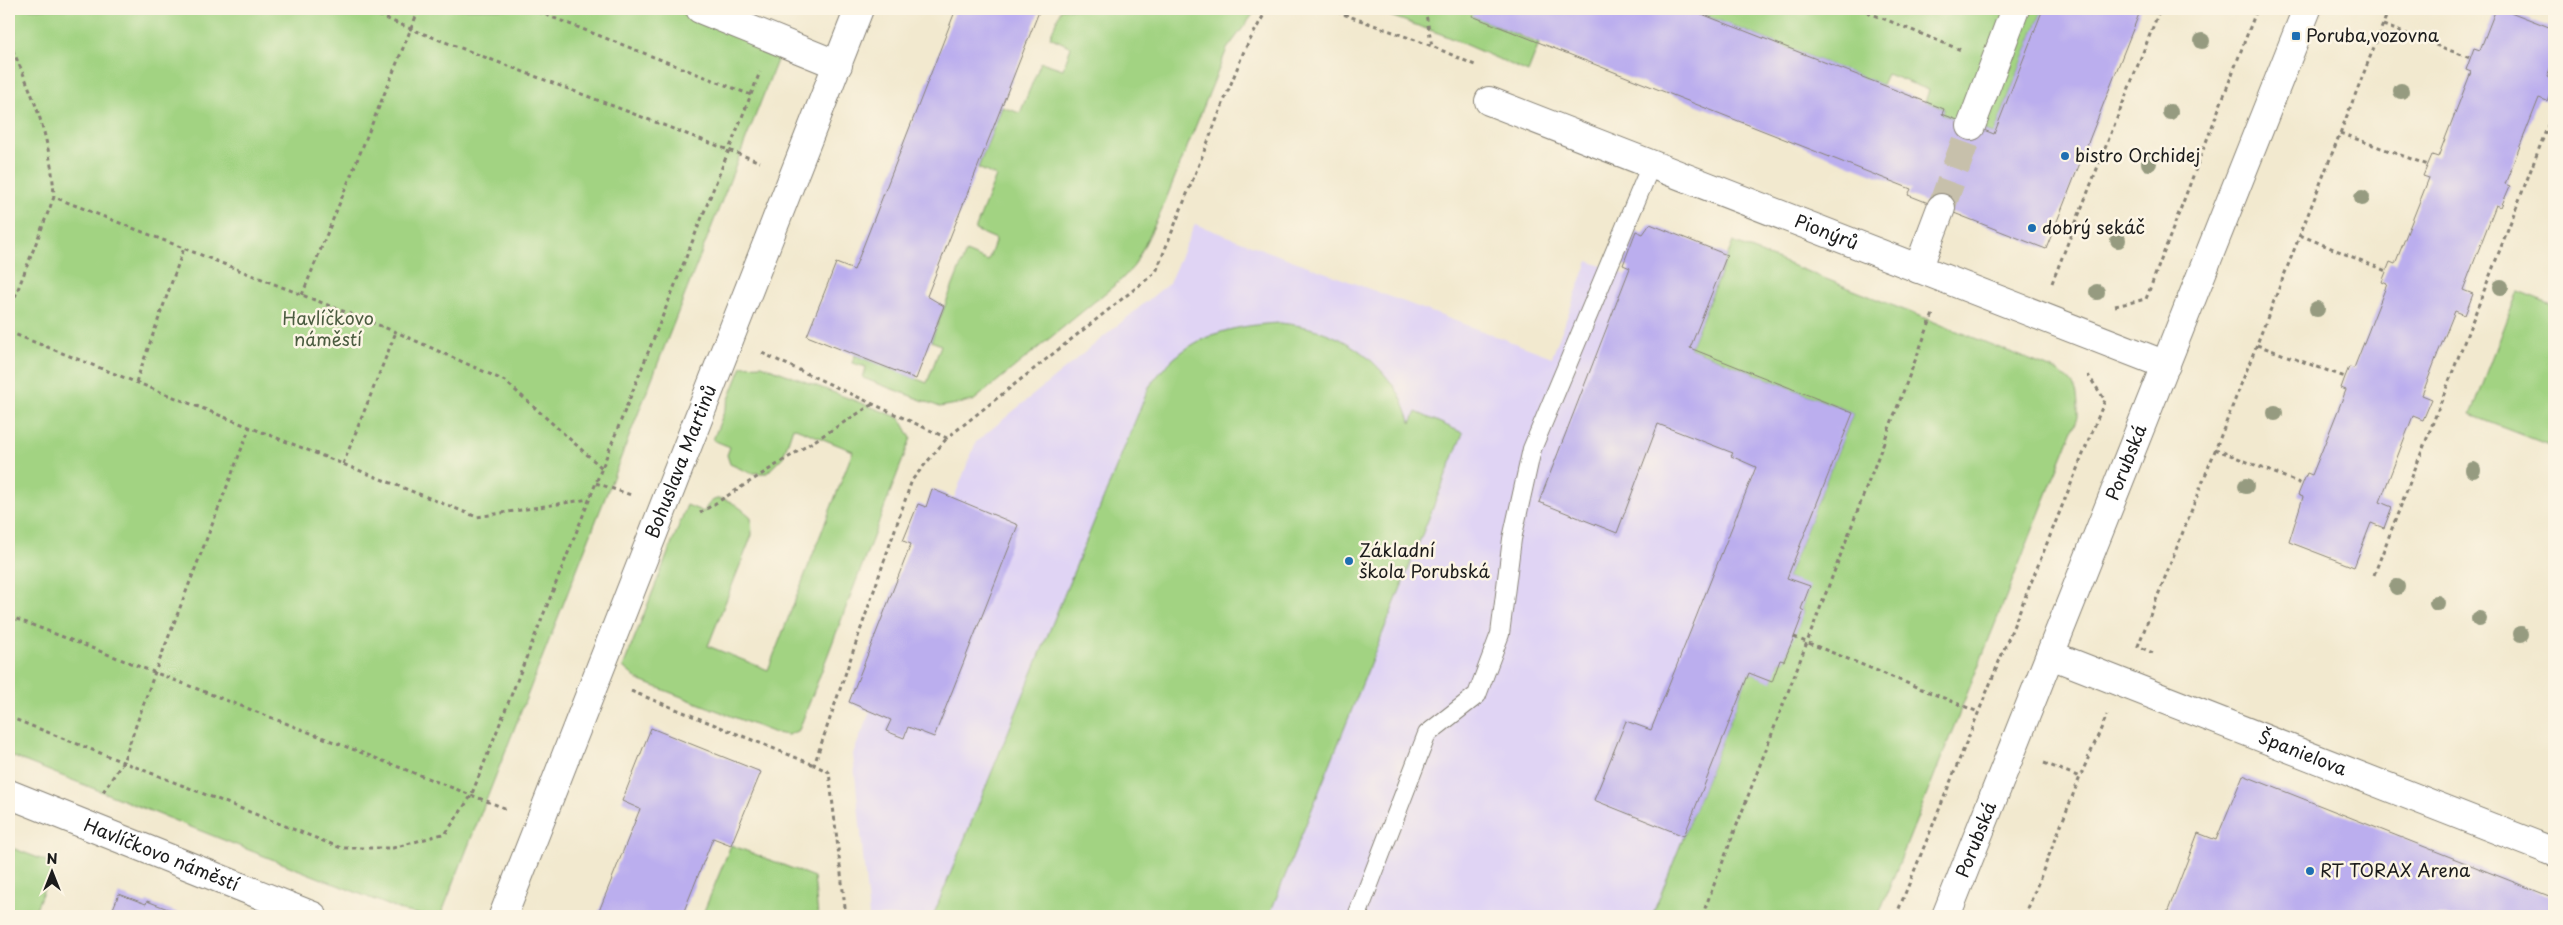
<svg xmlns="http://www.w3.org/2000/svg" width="2563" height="925" viewBox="0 0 2563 925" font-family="'Playpen Sans',sans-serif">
<rect width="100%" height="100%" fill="#fcf5e5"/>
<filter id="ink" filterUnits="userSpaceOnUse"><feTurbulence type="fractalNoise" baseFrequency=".02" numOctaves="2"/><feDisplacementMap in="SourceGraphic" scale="10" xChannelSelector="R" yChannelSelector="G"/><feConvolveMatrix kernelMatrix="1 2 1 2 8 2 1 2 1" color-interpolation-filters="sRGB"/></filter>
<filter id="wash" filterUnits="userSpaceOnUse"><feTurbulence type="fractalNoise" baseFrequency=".0096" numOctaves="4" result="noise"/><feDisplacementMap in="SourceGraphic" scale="20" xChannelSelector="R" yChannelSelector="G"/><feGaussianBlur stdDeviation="1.12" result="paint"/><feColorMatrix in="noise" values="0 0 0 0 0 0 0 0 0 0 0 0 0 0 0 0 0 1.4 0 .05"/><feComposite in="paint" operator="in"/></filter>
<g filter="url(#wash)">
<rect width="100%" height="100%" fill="#f2e9cf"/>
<polygon fill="#e0d4f4" points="1195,224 1552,357 1588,261 1627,275 1636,231 1643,234 1650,224 1727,255 1691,349 1853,413 1788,577 1810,586 1801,609 1804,611 1794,637 1780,660 1772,682 1749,673 1652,916 869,916 853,754 870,712 849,702 911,544 903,541 918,504 926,507 932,489 954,498 976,442 1169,283"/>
<g fill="#a2d382" stroke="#5f784f">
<polygon points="9,9 671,9 767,46 778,58 441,915 426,916 403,911 9,755"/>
<polygon points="1061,9 1257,9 1227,49 1160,214 1134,266 1121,280 973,401 940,407 863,378 866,367 852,363 855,355 927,383 941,345 931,341 966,252 988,261 996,239 975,230 996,176 978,168 1002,107 1020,113 1041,62 1063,69 1071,47 1050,37"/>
<polygon points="1371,9 1475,9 1473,16 1539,44 1528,72 1441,34"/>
<polygon points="1689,9 2043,9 1994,134 1942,114 1944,109 1925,102 1929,90 1887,74 1882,85"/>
<path d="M1733 242 2055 370C2078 384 2078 391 2078 417L1878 916H1652L1749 673 1772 681 1780 660 1784 661 1804 611 1801 609 1809 587 1787 578 1853 413 1690 348Z"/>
<polygon points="2518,291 2554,305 2554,447 2471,415"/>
<path d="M1280 323C1332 328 1370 349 1399 394 1404 403 1407 414 1411 423L1416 412 1463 433 1269 916H933L1149 387C1183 338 1223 326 1280 323Z"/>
<path d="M762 365 900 418 911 438 799 730 788 735 775 733 638 680 623 667 687 505 704 512C715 486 736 504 751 517L752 535 708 646 768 670 853 451 793 427 783 457 767 473H750L730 464 727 455 730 447 713 440 742 366Z"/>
<polygon points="731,845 814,877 818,916 702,916"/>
<polygon points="12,848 54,864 33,916 9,916 9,888 11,881 9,880 9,856"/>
</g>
<g id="blocks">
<g fill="#bbaeee">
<polygon points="956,9 1040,9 927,296 944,306 916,379 807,336 836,263 854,270"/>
<polygon points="1475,9 1689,9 1944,109 1942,114 1994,134 2043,9 2141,9 2046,249 1908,195 1911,189 1472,16"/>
<polygon points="2496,9 2503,9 2554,29 2554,58 2547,77 2554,80 2554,83 2547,101 2539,98 2505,184 2510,186 2501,207 2496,205 2463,290 2473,294 2465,315 2455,311 2438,353 2422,395 2432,399 2423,420 2413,416 2380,502 2392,507 2384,528 2371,523 2354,567 2289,542 2303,497 2298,495 2307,473 2312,475 2329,433 2346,390 2341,388 2345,377 2349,367 2354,368 2387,284 2382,282 2390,262 2395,264 2429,178 2423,176 2432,155 2438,157 2471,72 2466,70 2474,48 2480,50"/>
<polygon points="1650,224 1727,255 1690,348 1853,413 1787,578 1810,586 1801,609 1804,611 1794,637 1784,661 1780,660 1772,682 1749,673 1684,836 1594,800 1626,721 1651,730 1756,467 1731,456 1733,453 1658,424 1617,533 1539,502 1630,268 1623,265 1636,231 1643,234"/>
<polygon points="932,489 1018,525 934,737 908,727 904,738 886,731 891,720 849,702 911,544 903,541 918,504 926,507"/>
<polygon points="651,728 761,772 731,845 713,838 682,916 597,916 640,809 622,801"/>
<polygon points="2243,775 2554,898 2554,916 2166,916 2198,833 2216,840"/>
<polygon points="119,894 146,904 147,901 186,916 110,916"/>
</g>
</g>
</g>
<g filter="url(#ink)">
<use href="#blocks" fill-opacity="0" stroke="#878276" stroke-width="1"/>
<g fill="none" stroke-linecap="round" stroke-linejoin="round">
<polyline stroke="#c7c0ab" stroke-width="28" stroke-dasharray="28 14" stroke-linecap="butt" points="1941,208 1971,126"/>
<defs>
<polyline id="service" points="1357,916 1427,734 1477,695 1500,634 1512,539 1532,449 1651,165"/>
<g id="minor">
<polyline points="700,9 838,65"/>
<path id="s1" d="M1489 101 2166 365"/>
<polyline points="1971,126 2015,9"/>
<polyline points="1918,269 1941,208"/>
<path id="s2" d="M2051 655 2554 852"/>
<path id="s3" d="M9 794 313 916"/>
<path id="s4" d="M503 916 859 9"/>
<path id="s5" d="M1946 916 2307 9"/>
</g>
</defs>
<use href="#service" stroke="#878276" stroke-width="20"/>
<use href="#minor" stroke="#878276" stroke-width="30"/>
<g stroke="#878276" stroke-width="3" stroke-dasharray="4 4" stroke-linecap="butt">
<polyline points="364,9 411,29 760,162"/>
<polyline points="531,9 751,95"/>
<polyline points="1329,9 1432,46 1477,66"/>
<polyline points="1425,9 1432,46"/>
<polyline points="1860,9 1961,50"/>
<polyline points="2383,25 2470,58"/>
<path d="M9 43C33 92 52 142 54 197"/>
<polyline points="2340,133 2428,165"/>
<polyline points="2300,235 2386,271"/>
<polyline points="2052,283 2160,9"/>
<polyline points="302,295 419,9"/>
<polyline points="2115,306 2146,299 2257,9"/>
<polyline points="9,312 54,197 396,332 505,381 602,468"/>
<polyline points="9,332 477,517 589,499"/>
<polyline points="2257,345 2345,377"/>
<polyline points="762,353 947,438 1156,272 1244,51 1267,9"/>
<polyline points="136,382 184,248"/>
<polyline points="2215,449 2302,484"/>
<polyline points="343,464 396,332"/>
<polyline points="596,483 631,495"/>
<polyline points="700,513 873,404"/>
<polyline points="2374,575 2554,110"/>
<polyline points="9,616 507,809"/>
<polyline points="1794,637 1978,712"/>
<polyline points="2153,653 2138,646 2389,9"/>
<polyline points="631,691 814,765"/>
<polyline points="9,717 341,848 393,848 446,833 471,796 760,72"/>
<polyline points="2044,763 2080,777"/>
<polyline points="103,792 123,762 155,672 250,427"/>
<polyline points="846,916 829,772 814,765 912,480 947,438"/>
<polyline points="1702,916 1933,314"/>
<polyline points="1896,916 2105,400 2088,375"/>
<polyline points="2025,916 2080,777 2107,715"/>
</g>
<use href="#service" stroke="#fff" stroke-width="18"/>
<use href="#minor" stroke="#fff" stroke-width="28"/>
</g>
<g fill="#969b80">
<circle cx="2202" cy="41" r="8"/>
<circle cx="2401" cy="91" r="8"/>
<circle cx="2170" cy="112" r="8"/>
<circle cx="2149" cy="163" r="8"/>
<circle cx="2362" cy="198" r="8"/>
<circle cx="2118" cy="240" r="8"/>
<circle cx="2501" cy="287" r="8"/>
<circle cx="2097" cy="292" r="8"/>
<circle cx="2317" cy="309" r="8"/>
<circle cx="2275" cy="413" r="8"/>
<circle cx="2473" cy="470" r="8"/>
<circle cx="2246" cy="486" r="8"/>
<circle cx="2397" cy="587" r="8"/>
<circle cx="2437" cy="603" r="8"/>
<circle cx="2479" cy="619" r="8"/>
<circle cx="2521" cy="634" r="8"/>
</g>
</g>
<g fill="#1f6fb2" stroke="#fcf5e5" stroke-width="2">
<rect x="2291" y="31" width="10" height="10" rx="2.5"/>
<circle cx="2065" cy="156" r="5"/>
<circle cx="2032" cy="228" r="5"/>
<circle cx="1349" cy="561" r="5"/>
<circle cx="2310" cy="871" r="5"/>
</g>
<g text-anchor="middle" stroke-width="5" stroke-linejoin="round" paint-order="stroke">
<g font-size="18" fill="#1c1c1c" stroke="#fcf5e5" text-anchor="start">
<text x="2306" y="42">Poruba,vozovna</text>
<text x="2075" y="162">bistro Orchidej</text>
<text x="2042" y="234">dobrý sekáč</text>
<text x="1359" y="557">Základní<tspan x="1359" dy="21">škola Porubská</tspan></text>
<text x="2320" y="877">RT TORAX Arena</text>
</g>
<g font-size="18" fill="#1c1c1c" stroke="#fcf5e5">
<text dy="6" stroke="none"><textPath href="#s1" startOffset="362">Pionýrů</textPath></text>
<text dy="6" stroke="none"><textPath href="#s4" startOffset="488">Bohuslava Martinů</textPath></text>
<text dy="6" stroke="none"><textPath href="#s5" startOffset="488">Porubská</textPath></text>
<text dy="6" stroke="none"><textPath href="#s2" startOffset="270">Španielova</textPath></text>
<text dy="6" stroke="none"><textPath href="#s5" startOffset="82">Porubská</textPath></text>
<text dy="6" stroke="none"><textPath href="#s3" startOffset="164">Havlíčkovo náměstí</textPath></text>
</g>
<g font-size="18" fill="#4b5c40" stroke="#fcf5e5">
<text x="328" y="325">Havlíčkovo<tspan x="328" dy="21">náměstí</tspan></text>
</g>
</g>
<rect width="2563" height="925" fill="none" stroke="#fcf5e5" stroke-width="30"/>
<g transform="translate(52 872)" stroke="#fcf5e5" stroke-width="4" paint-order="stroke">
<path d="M0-4L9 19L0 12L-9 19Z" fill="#1c1c1c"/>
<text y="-8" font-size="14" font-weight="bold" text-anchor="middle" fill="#1c1c1c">N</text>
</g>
</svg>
